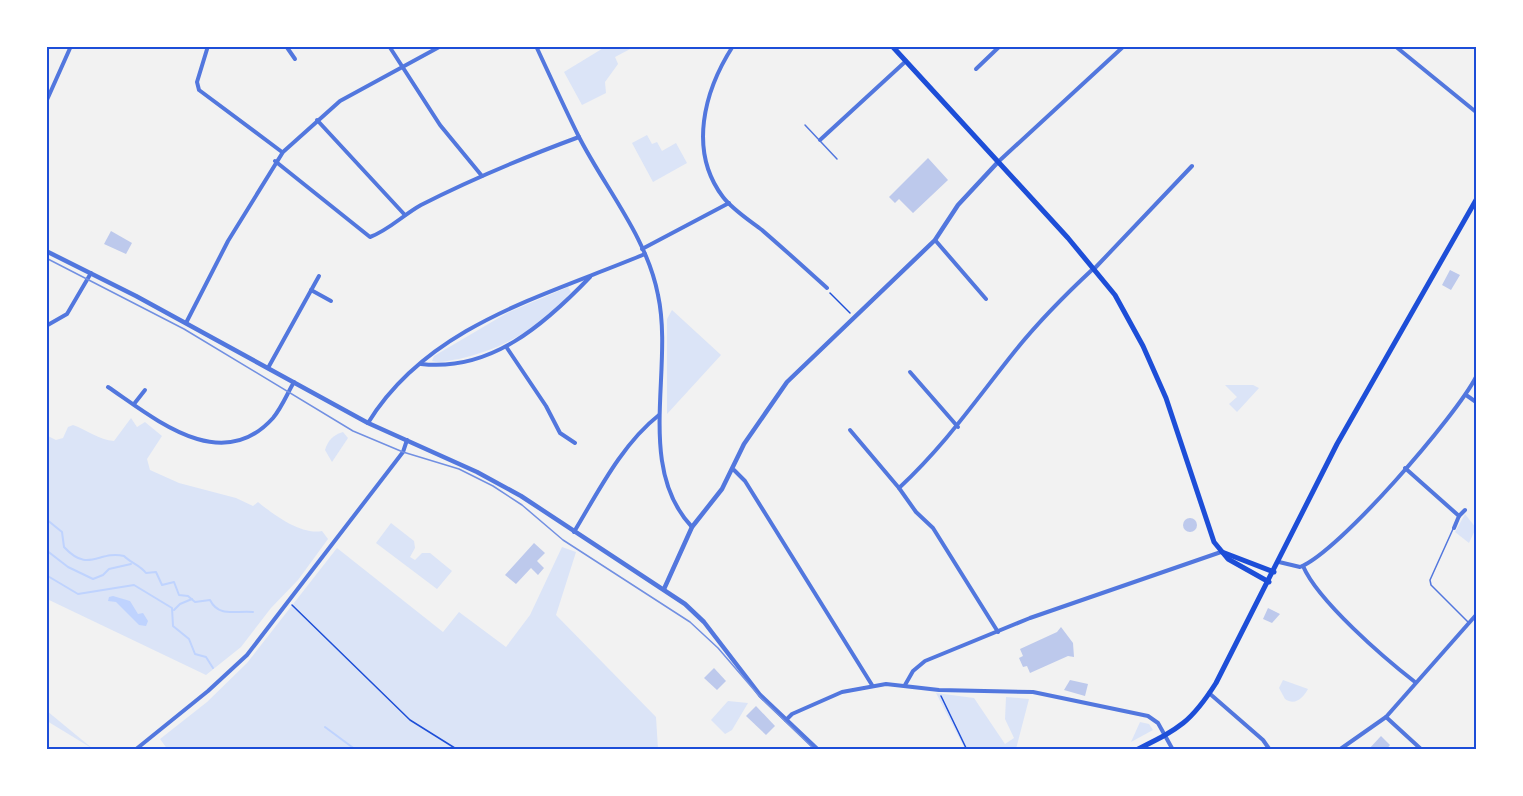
<svg xmlns="http://www.w3.org/2000/svg" width="1523" height="796" viewBox="0 0 1523 796" font-family="Signika,sans-serif">
<rect width="100%" height="100%" fill="#f2f2f2"/>
<g fill="#dbe4f7">
<polygon points="605,47 634,47 615,57 618,64 605,82 606,93 582,105 564,72"/>
<polygon points="647,135 652,144 657,142 662,151 676,143 687,163 653,182 632,143"/>
<path d="M568 287 571 292C541 327 504 349 459 359 450 360 440 364 432 361L434 356 507 313Z"/>
<polygon points="672,310 721,355 667,414 667,319"/>
<polygon points="1225,385 1253,385 1259,388 1237,412 1229,404 1237,397"/>
<path d="M131 418 137 427 145 422 162 436 147 459 150 470 179 483 236 498 253 506 258 502C274 515 301 535 322 531L328 539 298 580 271 608 241 647 206 675 47 599 46 435 56 440 63 438 68 427 73 425C87 430 99 440 114 441Z"/>
<path d="M343 432 348 438 332 462 325 450C328 440 333 435 343 432Z"/>
<polygon points="1465,514 1476,528 1469,543 1455,532"/>
<polygon points="391,523 414,541 415,548 410,557 415,560 422,553 430,553 452,571 437,589 376,543"/>
<polygon points="562,547 576,552 556,615 656,717 658,749 168,750 160,739 207,702 247,663 337,548 443,632 459,612 506,647 530,615"/>
<path d="M1283 680 1308 689C1303 698 1295 706 1285 699L1279 688Z"/>
<polygon points="936,693 974,698 1005,744 1014,738 1005,719 1006,697 1029,699 1016,749 965,749"/>
<polygon points="728,701 748,703 732,730 725,734 711,720"/>
<polygon points="46,711 47,711 93,749 47,721"/>
<polygon points="1140,722 1149,724 1153,730 1131,742"/>
</g>
<polygon fill="#bfd3fe" points="113,596 130,601 138,614 143,613 148,621 146,626 139,625 116,602 108,601 109,597"/>
<g fill="none" stroke-linecap="round" stroke-linejoin="round">
<g stroke="#bfd3fe" stroke-width="2">
<path d="M46 519 62 532 64 547C89 574 98 550 124 556 131 563 140 565 146 573L156 572 162 585 174 582 179 595 188 596 195 602 210 600C219 618 236 610 253 612"/>
<polyline points="46,550 68,567 93,579 103,575 109,569 131,564"/>
<polyline points="46,575 78,594 134,585 172,608 173,626 189,639 195,654 206,657 213,668"/>
<polyline points="174,610 180,604 192,599"/>
<polyline points="325,727 356,750"/>
</g>
</g>
<g fill="#bdc9ec">
<polygon points="928,158 948,180 913,213 899,199 895,203 889,197"/>
<polygon points="111,231 132,243 126,254 104,244"/>
<polygon points="1450,270 1460,275 1451,290 1442,285"/>
<circle cx="1190" cy="525" r="7"/>
<polygon points="534,543 545,553 537,561 544,568 538,575 531,568 516,584 505,575"/>
<polygon points="1268,608 1280,614 1272,623 1263,619"/>
<polygon points="1061,627 1073,643 1074,657 1068,656 1030,673 1027,666 1023,667 1019,658 1023,656 1020,649 1057,632"/>
<polygon points="714,668 726,681 717,690 704,678"/>
<polygon points="1070,680 1088,684 1085,696 1064,690"/>
<polygon points="756,706 775,726 766,735 746,716"/>
<polygon points="1381,736 1390,745 1386,750 1368,750"/>
</g>
<g fill="none" stroke-linecap="round" stroke-linejoin="round">
<g stroke="#1d4ed8" stroke-width="1.5">
<polyline points="830,293 850,313"/>
<polyline points="292,605 410,720 458,750"/>
<polyline points="941,696 967,750"/>
</g>
<g stroke="#5277de" stroke-width="1.5">
<polyline points="805,125 837,159"/>
<polyline points="1453,529 1430,580 1431,585 1468,622"/>
</g>
<g stroke="#5277de" stroke-width="4">
<polyline points="208,46 197,82 199,90 282,152"/>
<polyline points="286,46 295,59"/>
<polyline points="389,46 440,125 482,176"/>
<path d="M536 46C550 76 564 107 579 137 605 188 647 237 658 295 674 369 635 467 692 527"/>
<path d="M733 46C704 91 688 151 723 197 733 210 749 220 762 230 784 249 806 269 827 288"/>
<polyline points="1395,46 1476,112"/>
<polyline points="976,69 1000,46"/>
<polyline points="46,102 71,46"/>
<polyline points="317,120 404,214"/>
<polyline points="820,140 906,61"/>
<path d="M275 161 370 237C389 230 403 215 421 205 472 179 525 157 579 137"/>
<polyline points="998,162 1124,46"/>
<polyline points="935,240 986,299"/>
<polyline points="642,249 729,203"/>
<polyline points="1095,268 1192,166"/>
<polyline points="311,290 331,301"/>
<polyline points="186,323 228,241 283,152 340,101 441,46"/>
<polyline points="46,326 67,314 91,273"/>
<polyline points="507,348 546,406 560,433 575,443"/>
<path d="M421 364C491 372 545 324 590 277"/>
<polyline points="268,368 319,276"/>
<polyline points="910,372 958,427"/>
<path d="M108 387C154 418 221 476 273 418 282 407 287 394 294 382"/>
<polyline points="1466,395 1476,402"/>
<polyline points="134,404 145,390"/>
<path d="M368 423C428 325 545 296 645 254"/>
<polyline points="850,430 899,488"/>
<polyline points="1405,468 1459,516 1454,528"/>
<polyline points="734,470 745,481 872,685"/>
<polyline points="1459,516 1465,510"/>
<path d="M574 532C598 492 622 444 659 415"/>
<path d="M1279 562 1300 567C1339 552 1456 416 1476 377"/>
<path d="M1303 566C1318 601 1384 658 1415 682"/>
<path d="M998 632 933 528 916 512 899 488C946 444 975 401 1015 351 1039 321 1066 294 1094 268"/>
<polyline points="905,685 913,671 925,661 1030,618 1221,552"/>
<polyline points="1209,693 1263,740 1270,750"/>
<polyline points="1386,717 1422,750"/>
<polyline points="786,720 792,714 842,692 886,684 939,690 1033,692 1148,716 1158,723 1173,750"/>
<polyline points="135,750 208,691 247,655 403,452 407,440"/>
<polyline points="1339,750 1386,717 1476,615"/>
</g>
<g stroke="#5277de" stroke-width="4.5">
<polyline points="46,251 136,296 368,423 477,472 521,496 685,604 704,622 760,695 818,750"/>
<polyline points="664,589 692,527 722,489 744,444 787,382 935,240 958,205 998,162"/>
</g>
<g stroke="#1d4ed8" stroke-width="5">
<polyline points="892,46 1068,238 1115,295 1143,346 1166,398 1214,542 1228,559 1269,582"/>
<polyline points="1222,552 1274,572"/>
<path d="M1136 750C1178 729 1190 724 1216 683L1337 444 1476 200"/>
</g>
<polyline stroke="#7290e2" stroke-width="1.5" points="46,258 184,329 353,431 403,452 459,469 493,486 522,505 563,540 690,622 718,648 761,698 815,750"/>
</g>
<rect width="1523" height="796" fill="none" stroke="#ffffff" stroke-width="96"/>
<rect x="48" y="48" width="1427" height="700" fill="none" stroke="#1d4ed8" stroke-width="2"/>
</svg>
